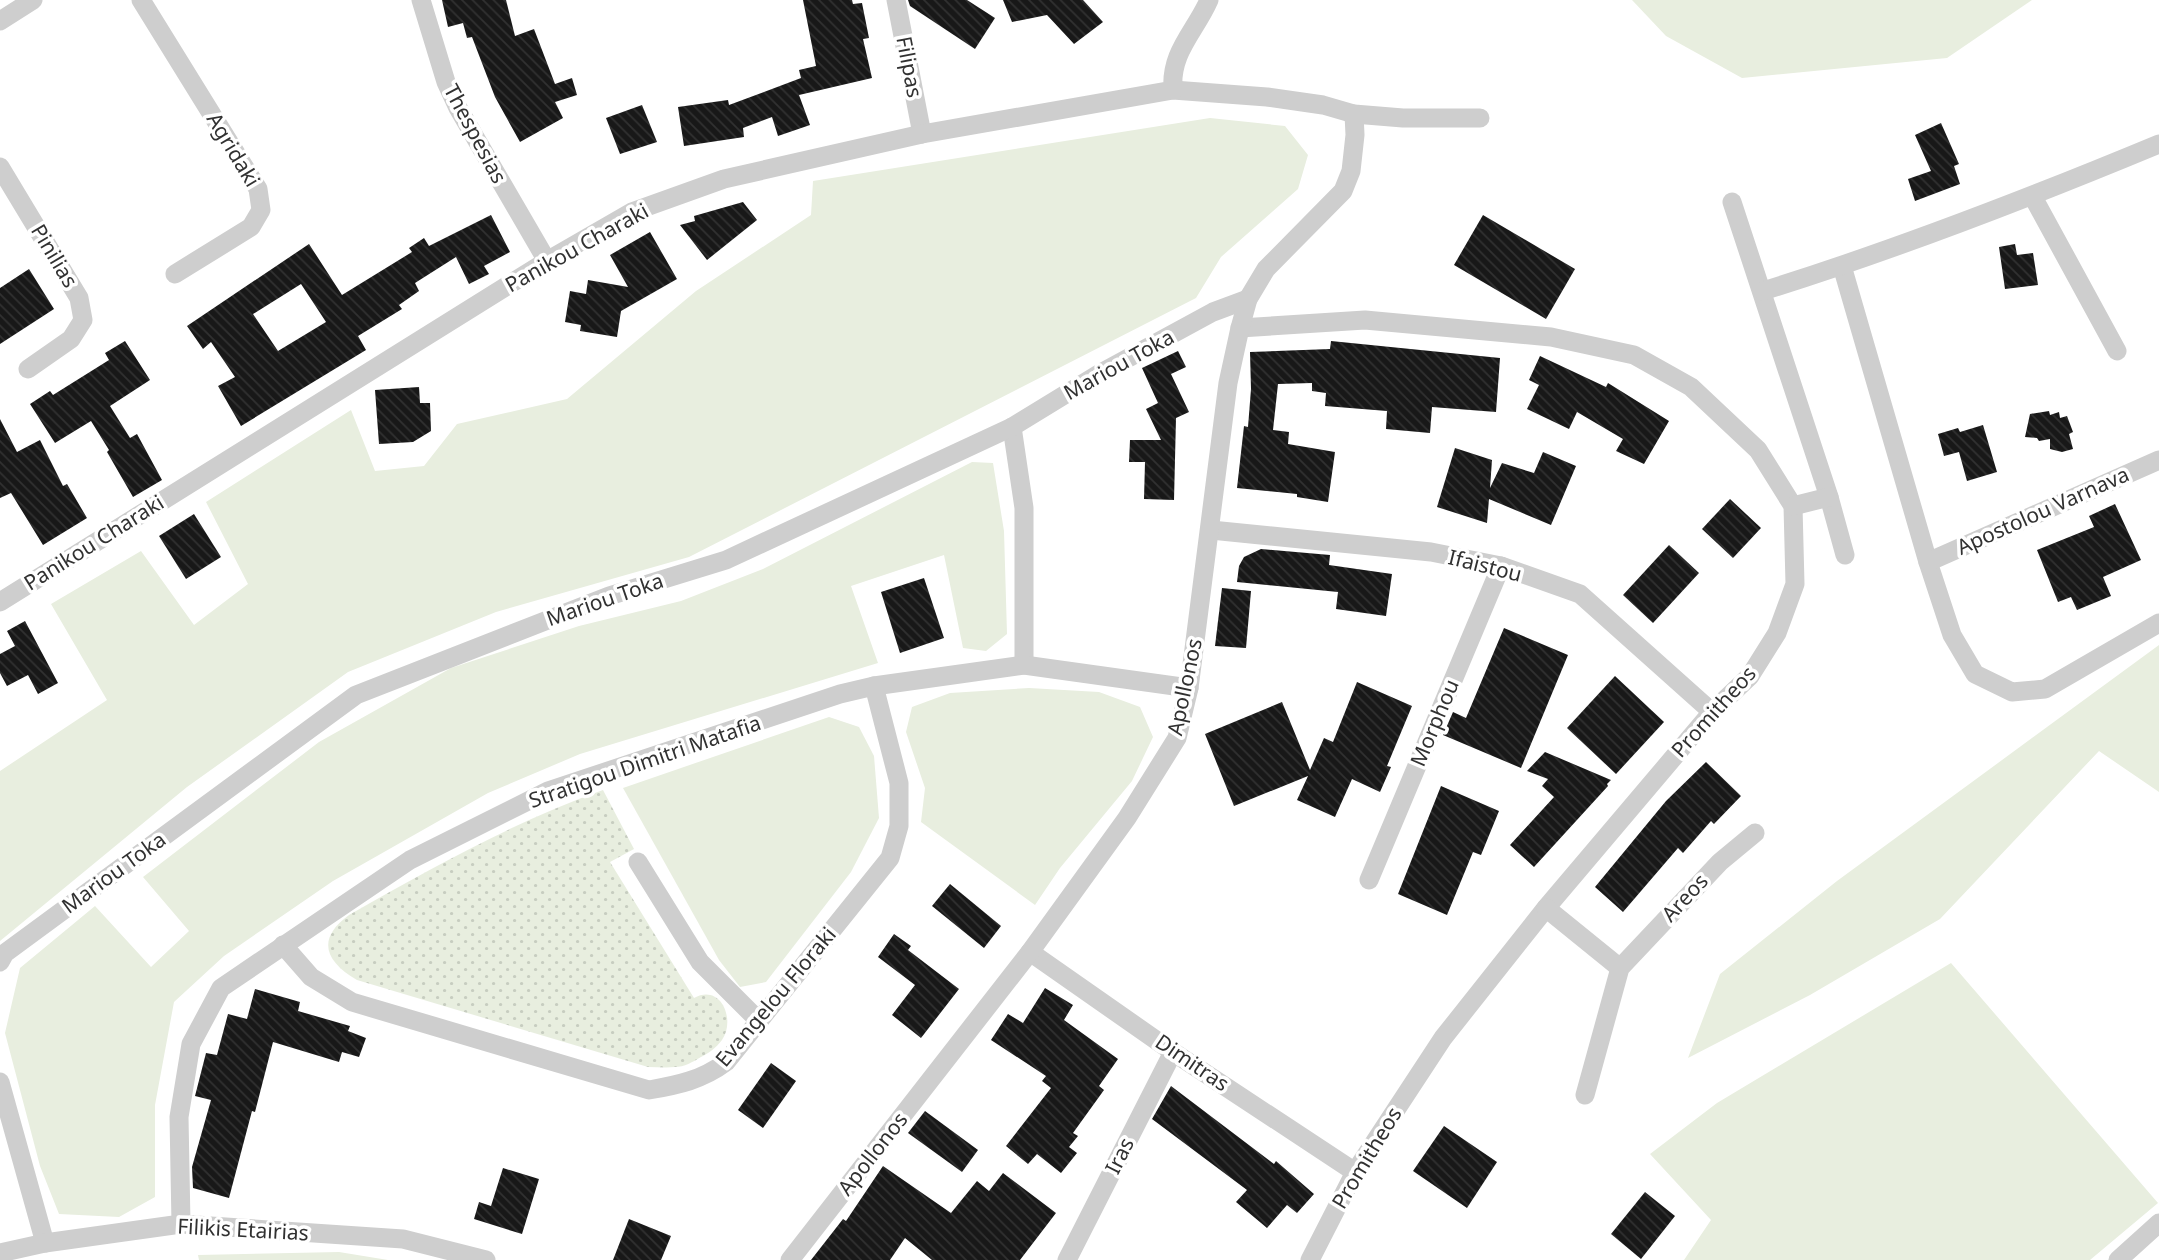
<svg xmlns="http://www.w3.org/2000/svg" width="2159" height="1260" viewBox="0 0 2159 1260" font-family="'Noto Sans',sans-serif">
<defs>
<pattern id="park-dots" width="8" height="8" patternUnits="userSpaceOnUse" patternTransform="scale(1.75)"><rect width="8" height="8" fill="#e8eedf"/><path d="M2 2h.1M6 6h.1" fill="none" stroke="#c7cdc0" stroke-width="1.8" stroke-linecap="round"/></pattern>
<pattern id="building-back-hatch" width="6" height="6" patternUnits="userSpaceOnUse" patternTransform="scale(1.75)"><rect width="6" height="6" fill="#181818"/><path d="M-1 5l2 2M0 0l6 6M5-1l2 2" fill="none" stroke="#313131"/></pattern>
</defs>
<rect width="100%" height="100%" fill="#fff"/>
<g fill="#e8eedf">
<polygon points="1632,0 2032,0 1947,58 1742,78 1666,36"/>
<polygon points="1210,118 1285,126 1308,155 1298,189 1221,257 1196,298 689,557 496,612 348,672 187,787 0,941 0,771 107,700 51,604 141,551 194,625 248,584 206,502 351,410 375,471 424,466 457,424 567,399 696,291 811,215 813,181"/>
<polygon points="972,462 993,463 1004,531 1007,634 986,651 963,648 944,555 851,586 878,663 580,754 488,793 333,881 224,956 174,1002 155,1105 155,1197 119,1217 59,1214 40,1166 5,1033 20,968 95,906 151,967 189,931 143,877 319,742 451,668 579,626 681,601 763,569"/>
<polygon points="2159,645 2159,792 2099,751 1940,919 1810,995 1688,1058 1720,974 1837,881"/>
<polygon points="1029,688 1099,692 1140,707 1153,737 1132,781 1060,868 1035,905 921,822 925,788 906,732 912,707 950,693"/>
<polygon points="829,717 859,727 874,756 879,818 851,872 766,982 740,987 719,960 623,788"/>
<polygon points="1951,963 2158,1203 2090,1260 1684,1260 1711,1220 1650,1154 1717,1103"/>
<polygon points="339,1252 388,1260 199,1260 198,1255"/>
</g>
<path fill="url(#park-dots)" d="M603 790 634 849 610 862 694 998C721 983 736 1020 722 1040 716 1048 709 1053 701 1057 693 1062 684 1067 675 1067 666 1068 657 1067 648 1067L357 980C325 961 316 939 349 915 431 868 514 822 603 790Z"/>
<g fill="url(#building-back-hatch)" fill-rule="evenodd">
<polygon points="442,0 506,0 515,36 534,29 555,84 572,78 577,95 555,102 563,118 520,142 495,97 472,37 467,38 463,23 448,27"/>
<polygon points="803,0 852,0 853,4 862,3 869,38 863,39 872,78 799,95 810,125 778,136 772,117 743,128 744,137 684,146 678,107 728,100 729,105 801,78 799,70 816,66"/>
<polygon points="908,0 967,0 995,18 975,49 910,6"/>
<polygon points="1003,0 1083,0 1103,22 1074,44 1047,15 1012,22"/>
<polygon points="642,105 657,142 620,154 606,118"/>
<polygon points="1941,123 1959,164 1954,166 1960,184 1915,201 1908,179 1931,171 1915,135"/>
<polygon points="743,202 757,220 707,260 680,225 695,221 694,216"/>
<path d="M491 215 510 252 484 266 489 274 469 284 456 257 415 283 419 291 399 305 402 309 358 336 366 350 241 426 218 386 235 377 211 342 203 349 187 326 309 244 342 295 412 252 409 248 424 238 429 246ZM301 284 326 322 278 351 253 314Z"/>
<polygon points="1483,215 1575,269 1546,319 1454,265"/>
<polygon points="650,232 677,279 621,311 617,337 580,331 581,325 565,322 570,291 586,294 588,280 628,287 610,255"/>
<polygon points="2015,244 2017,255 2033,253 2038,285 2005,289 1999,247"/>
<polygon points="29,269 54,309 0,344 0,288"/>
<polygon points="125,341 150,380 110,406 130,438 137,434 162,480 133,497 107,452 109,450 91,421 55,443 30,404 50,391 53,395 109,360 105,353"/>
<polygon points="1331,341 1500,358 1496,412 1432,407 1430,433 1386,429 1387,411 1325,406 1326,393 1312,391 1312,383 1278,384 1273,430 1289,432 1288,444 1335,452 1328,502 1297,497 1297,494 1237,488 1244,426 1248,427 1251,389 1250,352 1330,349"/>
<polygon points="1178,351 1186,367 1171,374 1189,412 1176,418 1174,500 1144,499 1145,462 1129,462 1130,440 1161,440 1146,409 1158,403 1142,368"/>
<polygon points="1540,356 1606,387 1608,383 1669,421 1644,464 1616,451 1623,439 1577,412 1569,429 1527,409 1539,385 1529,380"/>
<polygon points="419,387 420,403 430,403 431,431 413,442 379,444 375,390"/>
<polygon points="2049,411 2050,415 2059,412 2060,418 2067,416 2073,432 2069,434 2073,449 2062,452 2050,449 2050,439 2039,441 2037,438 2025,437 2030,414"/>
<polygon points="0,419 17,452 40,440 63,486 67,484 87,518 43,545 11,493 0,498"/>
<polygon points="1983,425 1997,472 1967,481 1959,452 1944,456 1938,434 1958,428 1960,432"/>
<polygon points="1455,448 1492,460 1490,488 1502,463 1534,473 1543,452 1576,466 1551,525 1489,499 1487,523 1437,507"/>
<polygon points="1730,499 1761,528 1733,558 1702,529"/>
<polygon points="2115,504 2141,560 2103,577 2111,596 2077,610 2071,597 2058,602 2037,550 2094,527 2089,516"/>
<polygon points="194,514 221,557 186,579 159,536"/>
<polygon points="1669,545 1699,573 1653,623 1623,595"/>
<polygon points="1261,549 1330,555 1329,565 1392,574 1386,616 1336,609 1338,592 1237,582 1239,566 1244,557"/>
<polygon points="924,578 944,638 900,653 881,592"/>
<polygon points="1222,588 1251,591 1246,648 1215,646"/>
<polygon points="25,621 58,683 38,694 28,675 7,686 0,673 0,654 15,646 7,631"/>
<polygon points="1504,628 1568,655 1521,768 1443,735 1453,712 1466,718"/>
<polygon points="1615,676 1664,722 1616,774 1567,728"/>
<polygon points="1357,682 1412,706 1387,766 1391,767 1380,792 1352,779 1335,817 1297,800 1308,776 1234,806 1205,734 1282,702 1310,770 1324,738 1333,742"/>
<polygon points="1545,752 1611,780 1607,784 1608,786 1534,867 1510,845 1554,797 1542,786 1548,779 1527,771"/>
<polygon points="1706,762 1741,796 1714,824 1711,821 1683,853 1678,848 1623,912 1595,887 1666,801"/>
<polygon points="1441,786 1499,811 1481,855 1473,852 1447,915 1398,894"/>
<polygon points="950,884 1001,926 984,948 932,906"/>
<polygon points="894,934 911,946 908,950 959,989 921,1038 892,1015 915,985 878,957"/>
<polygon points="1045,988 1073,1005 1064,1020 1118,1059 1099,1086 1104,1090 1073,1133 1078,1136 1069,1147 1077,1153 1061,1173 1037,1154 1028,1164 1006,1146 1051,1088 1042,1081 1046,1076 991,1040 1008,1014 1023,1023"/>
<polygon points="255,989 300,1002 298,1011 350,1026 348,1031 366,1038 359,1057 342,1052 339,1062 273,1042 255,1112 252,1111 229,1198 193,1188 192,1167 211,1100 195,1096 206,1053 217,1055 228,1014 247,1019"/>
<polygon points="771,1063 796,1081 763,1128 738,1110"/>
<polygon points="1171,1086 1274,1164 1276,1161 1314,1194 1297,1213 1287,1205 1267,1228 1236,1202 1247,1190 1152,1119"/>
<polygon points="925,1111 978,1150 962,1172 908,1133"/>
<polygon points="1444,1126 1497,1162 1467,1208 1413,1171"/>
<polygon points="883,1166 951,1213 977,1181 989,1191 1003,1173 1056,1213 1020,1260 932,1260 905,1238 890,1260 811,1260 843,1219 846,1221"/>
<polygon points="503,1168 539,1179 522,1234 474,1219 479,1202 491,1206"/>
<polygon points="1645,1192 1675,1216 1641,1259 1611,1234"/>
<polygon points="629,1219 671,1236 661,1260 613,1260"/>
</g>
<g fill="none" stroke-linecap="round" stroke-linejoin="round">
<g stroke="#cecece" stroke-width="19">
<polyline points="141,0 258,189 261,210 251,227 175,274"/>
<polyline points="421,0 446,82 458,108 547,261"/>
<polyline points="896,0 922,134"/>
<polyline points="0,21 33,0"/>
<polyline points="1173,90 1267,97 1323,105 1354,114 1403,118 1480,118"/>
<polyline points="0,167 79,298 83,320 71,339 28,369"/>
<polyline points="2033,197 2117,351"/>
<polyline points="1732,202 1829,497 1845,555"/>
<polyline points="1842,266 1928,562 1952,635 1975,674 2012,692 2045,689 2159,623"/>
<path d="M1763 291C1898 249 2029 198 2159 144"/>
<polyline points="1240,328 1365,320 1551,337 1634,355 1691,387 1758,450 1793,506 1795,584 1777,633 1750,676 1712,712 1546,908 1443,1038 1355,1172 1310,1260"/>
<polyline points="1012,427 1024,508 1024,665"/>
<polyline points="1793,506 1829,497"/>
<polyline points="1211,530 1431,552 1501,566 1580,594 1712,712"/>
<polyline points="1928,562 2159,460"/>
<path d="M0 602 547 261 632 212 724 179 922 134 1173 90C1170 52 1195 32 1209 0"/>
<polyline points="638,862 700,962 758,1020"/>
<polyline points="1369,880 1501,566"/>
<polyline points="1546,908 1620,968"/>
<path d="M283 945 311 977 352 1002 649 1090C678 1085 702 1080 726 1062L890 858 899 826V783L874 686"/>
<polyline points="1030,952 1173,1052 1355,1172"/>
<polyline points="0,962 5,953 356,695 609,596 726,560 1012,427 1097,375 1213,312 1248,299"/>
<polyline points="0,1082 45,1243"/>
<polyline points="1585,1095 1620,968 1720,862 1755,833"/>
<polyline points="181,1224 179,1117 191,1044 221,988 410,860 548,791 840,694 874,686 1024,665 1189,688"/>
<polyline points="0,1253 45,1243 181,1224 403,1239 486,1260"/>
<polyline points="790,1260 1030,952 1127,818 1177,738 1189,688 1228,383 1240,328 1248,299 1266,269 1343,191 1351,171 1355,135 1354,114"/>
<polyline points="1067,1260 1173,1052"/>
<polyline points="2118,1260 2159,1223"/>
</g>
</g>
<g text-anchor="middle" stroke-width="7" stroke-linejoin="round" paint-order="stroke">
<g font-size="21" fill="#313131" stroke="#fff">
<text transform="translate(909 67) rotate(79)" y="7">Filipas</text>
<text transform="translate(475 134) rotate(62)" y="7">Thespesias</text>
<text transform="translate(233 150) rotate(59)" y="7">Agridaki</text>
<text transform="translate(577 248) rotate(-29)" y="7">Panikou Charaki</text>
<text transform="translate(54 256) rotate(59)" y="7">Pinilias</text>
<text transform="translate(1119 365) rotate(-29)" y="7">Mariou Toka</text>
<text transform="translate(2043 511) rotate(-24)" y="7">Apostolou Varnava</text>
<text transform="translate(94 543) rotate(-32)" y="7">Panikou Charaki</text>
<text transform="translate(1485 566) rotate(14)" y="7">Ifaistou</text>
<text transform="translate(605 600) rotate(-19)" y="7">Mariou Toka</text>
<text transform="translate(1185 687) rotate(-78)" y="7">Apollonos</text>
<text transform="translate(1714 712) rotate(-48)" y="7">Promitheos</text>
<text transform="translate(1435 723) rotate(-67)" y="7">Morphou</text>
<text transform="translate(645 762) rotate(-19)" y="7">Stratigou Dimitri Matafia</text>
<text transform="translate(114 873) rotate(-36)" y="7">Mariou Toka</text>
<text transform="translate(1685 898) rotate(-47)" y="7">Areos</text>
<text transform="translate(776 997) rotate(-50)" y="7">Evangelou Floraki</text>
<text transform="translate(1192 1063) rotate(34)" y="7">Dimitras</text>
<text transform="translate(873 1154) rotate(-52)" y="7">Apollonos</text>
<text transform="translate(1120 1156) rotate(-63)" y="7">Iras</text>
<text transform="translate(1367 1158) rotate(-59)" y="7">Promitheos</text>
<text transform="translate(243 1230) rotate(3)" y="7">Filikis Etairias</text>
</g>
</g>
</svg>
